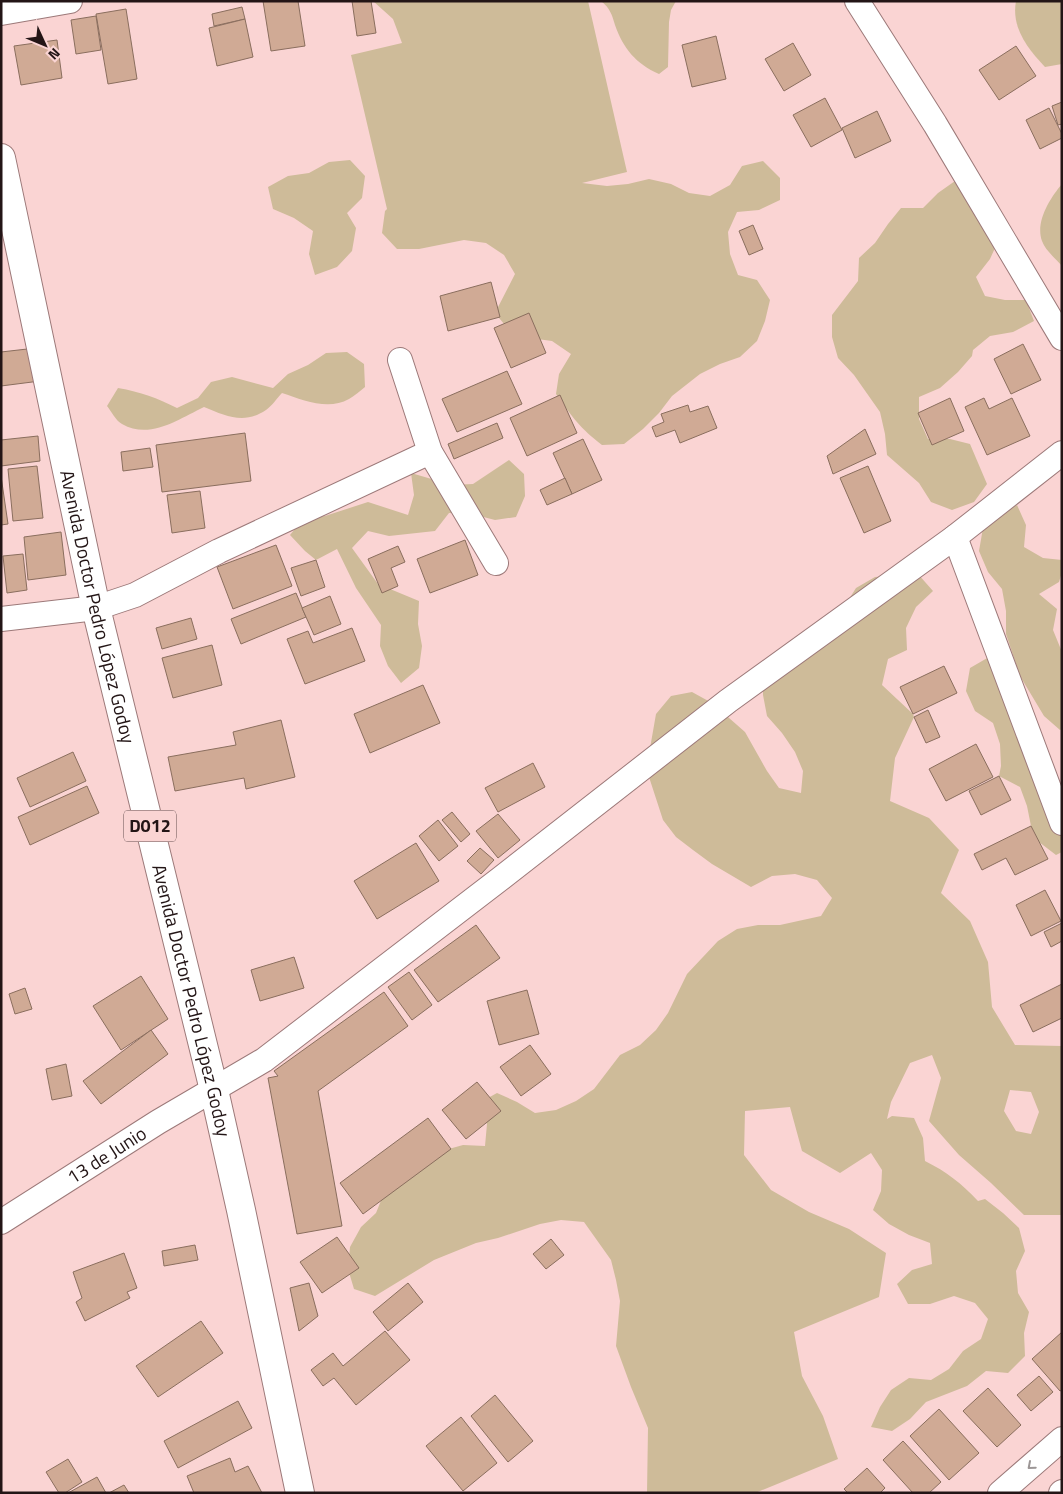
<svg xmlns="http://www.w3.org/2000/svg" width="1063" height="1494" viewBox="0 0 1063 1494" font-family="'Titillium Web',sans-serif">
<rect width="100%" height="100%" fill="#fad4d3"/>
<g fill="#cebb99" fill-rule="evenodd">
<path d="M373 1H588L627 172 582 183 607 186 628 184 649 179 671 184 689 193 710 196 730 185 742 166 763 161 780 178V200L759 210 737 212 728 232 730 254 738 275 757 280 770 300 765 321 757 341 740 357 720 364 700 374 672 396 659 413 643 429 624 444 602 445C581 429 571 416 556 394L559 374 571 354 552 341 530 338 509 330 495 313 515 274 504 255 486 243 464 240 419 249H397L382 233 385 211 387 209 351 55 402 43 393 19Z"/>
<path d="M601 1H676L671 10 669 22 668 67 659 74C636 64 623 48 615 25 612 15 610 8 601 1Z"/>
<path d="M1016 1H1062V64L1045 67C1028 49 1011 28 1016 1Z"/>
<polygon points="350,160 365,176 362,198 347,213 356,228 352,251 337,267 315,275 309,254 313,231 294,218 273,209 268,187 288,176 309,173 329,162"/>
<polygon points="976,179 999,239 990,259 976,277 985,296 1005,300 1026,300 1034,321 1013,332 990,336 973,350 972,356 958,372 940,388 919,397 919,419 928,439 950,439 970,444 987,484 974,502 952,510 931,502 919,483 887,455 885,434 880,412 854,375 838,358 832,337 832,315 858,281 859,258 875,243 888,224 901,208 923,208 938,193 955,181"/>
<path d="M1062 184V266C1056 259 1045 250 1042 241 1035 222 1050 198 1062 184Z"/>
<path d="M347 352 364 364 365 387C360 391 354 396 349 399 328 411 303 400 282 393 277 398 272 406 266 410 244 425 226 416 204 407 179 419 150 440 122 424 116 421 111 411 107 406L118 388C141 392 157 398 177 408L198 398 211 382 232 377 273 388 288 374 308 365 326 353Z"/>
<polygon points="509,460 524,474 525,496 516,517 495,520 472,514 449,513 435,531 389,536 368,531 352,548 378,584 419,601 418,624 422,646 419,668 401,683 388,666 380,646 381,625 356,588 337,549 316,560 305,551 290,535 303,519 325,516 368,502 408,515 414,495 411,473 452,485 473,484"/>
<polygon points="1017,505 1026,525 1024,547 1043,558 1062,560 1062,572 1059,582 1039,594 1057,609 1053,630 1062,652 1062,729 1060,730 1044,716 1020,676 1006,634 1006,611 1002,589 988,572 979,551 983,528 997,514"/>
<path d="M918 574 933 591 916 607 906 628 907 650 888 659 882 685 913 714 914 717 895 758 890 801 929 818 959 850 941 893 970 921 988 962 992 1007 1015 1045 1062 1046V1215H1024L991 1183 959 1155 929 1121 941 1078 932 1055 910 1063 891 1102 887 1119 892 1116 914 1118 923 1138 925 1161C947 1172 961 1183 978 1201L985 1199 1003 1213 1019 1228 1025 1251 1016 1271 1018 1293 1029 1312 1024 1333 1025 1356 1008 1373 986 1371 967 1386 926 1402 910 1419 892 1431 871 1427 880 1407 891 1390 909 1378 931 1380 949 1369 963 1351 981 1339 988 1319 975 1303 954 1296 930 1304H908L897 1284 912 1270 932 1264 930 1243 909 1235 889 1224 873 1210 881 1191 882 1170 871 1153 840 1173 802 1151 790 1107 745 1111 744 1155 771 1190 809 1212 849 1229 886 1253 879 1297 794 1332 802 1376 823 1416 838 1459 755 1493H647L648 1428 631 1387 616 1346 620 1301 616 1280 611 1260 584 1222 561 1220 540 1224 498 1238 476 1243 434 1260 375 1296 354 1289 348 1269 350 1247 361 1227 376 1213 393 1171 431 1154 463 1145 485 1146 487 1124 477 1104 497 1093 517 1102 535 1113 556 1110 576 1101 594 1089 620 1055 640 1045 656 1030 668 1013 687 974 718 941 737 929 758 925H780L821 916 832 898 817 880 795 874 772 876 751 887 712 864 693 850 676 837 663 820 649 777V754L656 714 671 696 692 692 712 703 745 732 767 771 779 788 801 793 803 771 795 752 782 733 767 716 763 695V673L844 607 856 588 875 577ZM1010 1090 1031 1092 1039 1112 1031 1134 1016 1131 1004 1111Z"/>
<polygon points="989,657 1062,814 1062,852 1056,855 1039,842 1031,826 1027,806 1020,787 999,776 1001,766 1000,744 993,723 975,711 966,691 970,668"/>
</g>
<g fill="#d0aa95" stroke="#8a6e5e">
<polygon points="263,1 298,1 305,46 271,51"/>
<polygon points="352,1 371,1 376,33 357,36"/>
<polygon points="242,7 245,19 214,26 212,14"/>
<polygon points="126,9 137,79 108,84 96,14"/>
<polygon points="96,16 101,50 76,54 71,20"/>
<polygon points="245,19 253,57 217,66 209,28"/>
<polygon points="716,36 726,79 692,87 682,45"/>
<polygon points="57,40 62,78 21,85 14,46"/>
<polygon points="793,43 811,75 784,91 765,59"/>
<polygon points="1016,46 1036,76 999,100 979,70"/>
<polygon points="825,98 842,130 811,147 793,115"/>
<polygon points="1062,102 1062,124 1058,125 1052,106"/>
<polygon points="1049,108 1062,134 1062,138 1040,149 1026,120"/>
<polygon points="877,111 891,141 855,158 842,128"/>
<polygon points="753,225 763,249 749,255 739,231"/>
<polygon points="491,282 500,317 448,331 440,296"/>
<polygon points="529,313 546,353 511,368 494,328"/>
<polygon points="1023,344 1041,380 1011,394 994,359"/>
<polygon points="36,348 40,381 1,386 1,352"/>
<polygon points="507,371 522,404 457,432 442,399"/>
<polygon points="560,395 577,433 527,456 510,418"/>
<polygon points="950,398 964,431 932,445 918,413"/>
<polygon points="984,398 989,409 1012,398 1030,436 987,455 965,407"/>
<polygon points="688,405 690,412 708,406 717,428 680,443 675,430 656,437 652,427 664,422 661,414"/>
<polygon points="497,423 503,438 454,459 448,444"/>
<polygon points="865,429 876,454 833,474 827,456"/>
<polygon points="245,433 251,481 162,492 156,445"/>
<polygon points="38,436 40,461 1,466 1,440"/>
<polygon points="583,439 602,480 572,494 553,453"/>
<polygon points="150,448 153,467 123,471 121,452"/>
<polygon points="37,466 43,518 13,521 8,469"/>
<polygon points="868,466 891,521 864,533 840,478"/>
<polygon points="1,476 8,524 1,525"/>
<polygon points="565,478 572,494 547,505 540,490"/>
<polygon points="200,491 205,528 172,533 167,495"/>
<polygon points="61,532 66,575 28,580 24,537"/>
<polygon points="465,540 478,575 430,593 417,559"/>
<polygon points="276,545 292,586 233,609 217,567"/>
<polygon points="398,546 405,562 391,568 398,586 382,593 368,559"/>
<polygon points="23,554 27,590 7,593 3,556"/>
<polygon points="316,560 325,587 301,596 291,568"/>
<polygon points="296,593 306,617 241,644 231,619"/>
<polygon points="330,596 341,624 314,635 302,608"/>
<polygon points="191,618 197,639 162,649 156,628"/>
<polygon points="352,628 365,661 305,684 287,639 308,631 313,643"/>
<polygon points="212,645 222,685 173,698 162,658"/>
<polygon points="944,666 957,693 913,714 900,687"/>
<polygon points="423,685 440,723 370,753 354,714"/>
<polygon points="928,710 940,737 926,743 914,717"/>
<polygon points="281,720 295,777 246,789 244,778 175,791 168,757 236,745 233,732"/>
<polygon points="976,744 993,777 946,801 929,769"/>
<polygon points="73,752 86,781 30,807 17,778"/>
<polygon points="533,763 545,787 498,812 485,788"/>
<polygon points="999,776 1011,800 981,815 969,791"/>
<polygon points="87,786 99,813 30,845 18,817"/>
<polygon points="452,812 470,834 461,842 442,820"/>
<polygon points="498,814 520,840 498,858 476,831"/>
<polygon points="438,820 458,846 439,861 419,836"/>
<polygon points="1031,826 1048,859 1015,875 1006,858 982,870 974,854"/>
<polygon points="416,843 439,881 377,919 354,881"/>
<polygon points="480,848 494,860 481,874 467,861"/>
<polygon points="1045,890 1061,921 1031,936 1016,905"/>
<polygon points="1062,923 1062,941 1051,947 1044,932"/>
<polygon points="476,925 500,958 438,1002 414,970"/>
<polygon points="294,957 304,988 260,1001 251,970"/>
<polygon points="409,972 432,1005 412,1020 388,987"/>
<polygon points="141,976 168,1019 121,1050 93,1006"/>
<polygon points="1062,984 1062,1018 1033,1032 1020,1005"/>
<polygon points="25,988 32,1009 15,1014 9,994"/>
<polygon points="527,990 539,1034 499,1045 487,1001"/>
<polygon points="384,992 408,1026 318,1091 342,1226 297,1234 268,1078 278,1076 274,1071"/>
<polygon points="151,1030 168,1054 101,1104 83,1081"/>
<polygon points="530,1045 551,1074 521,1096 500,1067"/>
<polygon points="66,1064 72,1096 52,1100 46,1069"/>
<polygon points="477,1082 501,1111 466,1139 442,1110"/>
<polygon points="428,1118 451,1149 363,1214 340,1183"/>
<polygon points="337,1237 359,1268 322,1293 300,1262"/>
<polygon points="551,1239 564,1255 546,1269 533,1254"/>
<polygon points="195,1245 198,1260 164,1266 162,1251"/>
<polygon points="124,1253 137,1288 127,1292 130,1298 85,1321 76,1302 82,1298 73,1272"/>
<polygon points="309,1283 318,1316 299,1331 290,1288"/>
<polygon points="408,1283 423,1302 388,1331 373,1312"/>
<polygon points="201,1321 223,1353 158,1397 136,1366"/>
<polygon points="385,1331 410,1360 356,1405 334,1378 323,1386 311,1370 333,1353 343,1366"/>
<polygon points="1062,1332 1062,1390 1060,1391 1032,1359"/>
<polygon points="1039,1376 1053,1392 1031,1411 1017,1395"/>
<polygon points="988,1388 1021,1425 997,1447 963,1411"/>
<polygon points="495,1395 533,1441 508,1462 471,1416"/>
<polygon points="238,1401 252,1428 178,1468 164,1441"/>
<polygon points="939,1409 979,1453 949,1480 910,1436"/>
<polygon points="461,1417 497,1463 463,1491 426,1446"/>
<polygon points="903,1441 941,1482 929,1493 913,1493 883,1460"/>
<polygon points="230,1458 235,1472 248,1466 262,1493 194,1493 187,1476"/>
<polygon points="68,1459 82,1482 65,1493 59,1493 46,1472"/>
<polygon points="867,1468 885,1488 880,1493 848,1493 844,1489"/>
<polygon points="97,1477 106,1493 68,1493"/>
<polygon points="124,1485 129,1493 109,1493"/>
</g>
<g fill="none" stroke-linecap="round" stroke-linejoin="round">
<defs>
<g id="street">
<polyline points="857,1 935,124 1062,338"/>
<polyline points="1,13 70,1"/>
<polyline points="400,360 430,452 496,563"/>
<polyline points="955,537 1062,823"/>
<polyline points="1,619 96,608 135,595 219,551 430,452"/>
<path id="s1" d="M1 1222 158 1122 264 1060 500 879 728 701 955 537 1062 453"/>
<polyline points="1000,1493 1062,1439"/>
<polyline points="1061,1493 1062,1492"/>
</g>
<g id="primary">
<path id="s2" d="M1 158 96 608 214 1090 241 1210 300 1493"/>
</g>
</defs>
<use href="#street" stroke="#9c7979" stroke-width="26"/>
<use href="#primary" stroke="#9c7979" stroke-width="30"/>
<use href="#street" stroke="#fff" stroke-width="24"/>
<use href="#primary" stroke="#fff" stroke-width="28"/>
</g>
<defs><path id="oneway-chevron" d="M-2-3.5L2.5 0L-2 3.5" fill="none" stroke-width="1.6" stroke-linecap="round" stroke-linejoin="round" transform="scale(1.25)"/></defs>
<use stroke="#9c9696" href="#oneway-chevron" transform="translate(1031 1466) rotate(139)"/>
<g text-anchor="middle" stroke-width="4.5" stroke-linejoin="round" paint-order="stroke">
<rect fill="#fad4d3" stroke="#644e4f" stroke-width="1" x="124" y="810.5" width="52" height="31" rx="4"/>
<g font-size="18" font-weight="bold" fill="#231516">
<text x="150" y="832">D012</text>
</g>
<g font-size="19" fill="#231516" stroke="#fad4d3">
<text dy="7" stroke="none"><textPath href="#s2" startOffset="459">Avenida Doctor Pedro López Godoy</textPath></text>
<text dy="7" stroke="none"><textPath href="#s2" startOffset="864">Avenida Doctor Pedro López Godoy</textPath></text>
<text dy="7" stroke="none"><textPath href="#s1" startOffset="125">13 de Junio</textPath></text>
</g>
</g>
<rect width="1063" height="1494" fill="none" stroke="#231516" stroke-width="5"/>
<g transform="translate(45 45) rotate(134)" stroke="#fad4d3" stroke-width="4" paint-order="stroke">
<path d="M0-4L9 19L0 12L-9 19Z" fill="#231516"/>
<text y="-8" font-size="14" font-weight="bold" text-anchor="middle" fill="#231516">N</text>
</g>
</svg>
